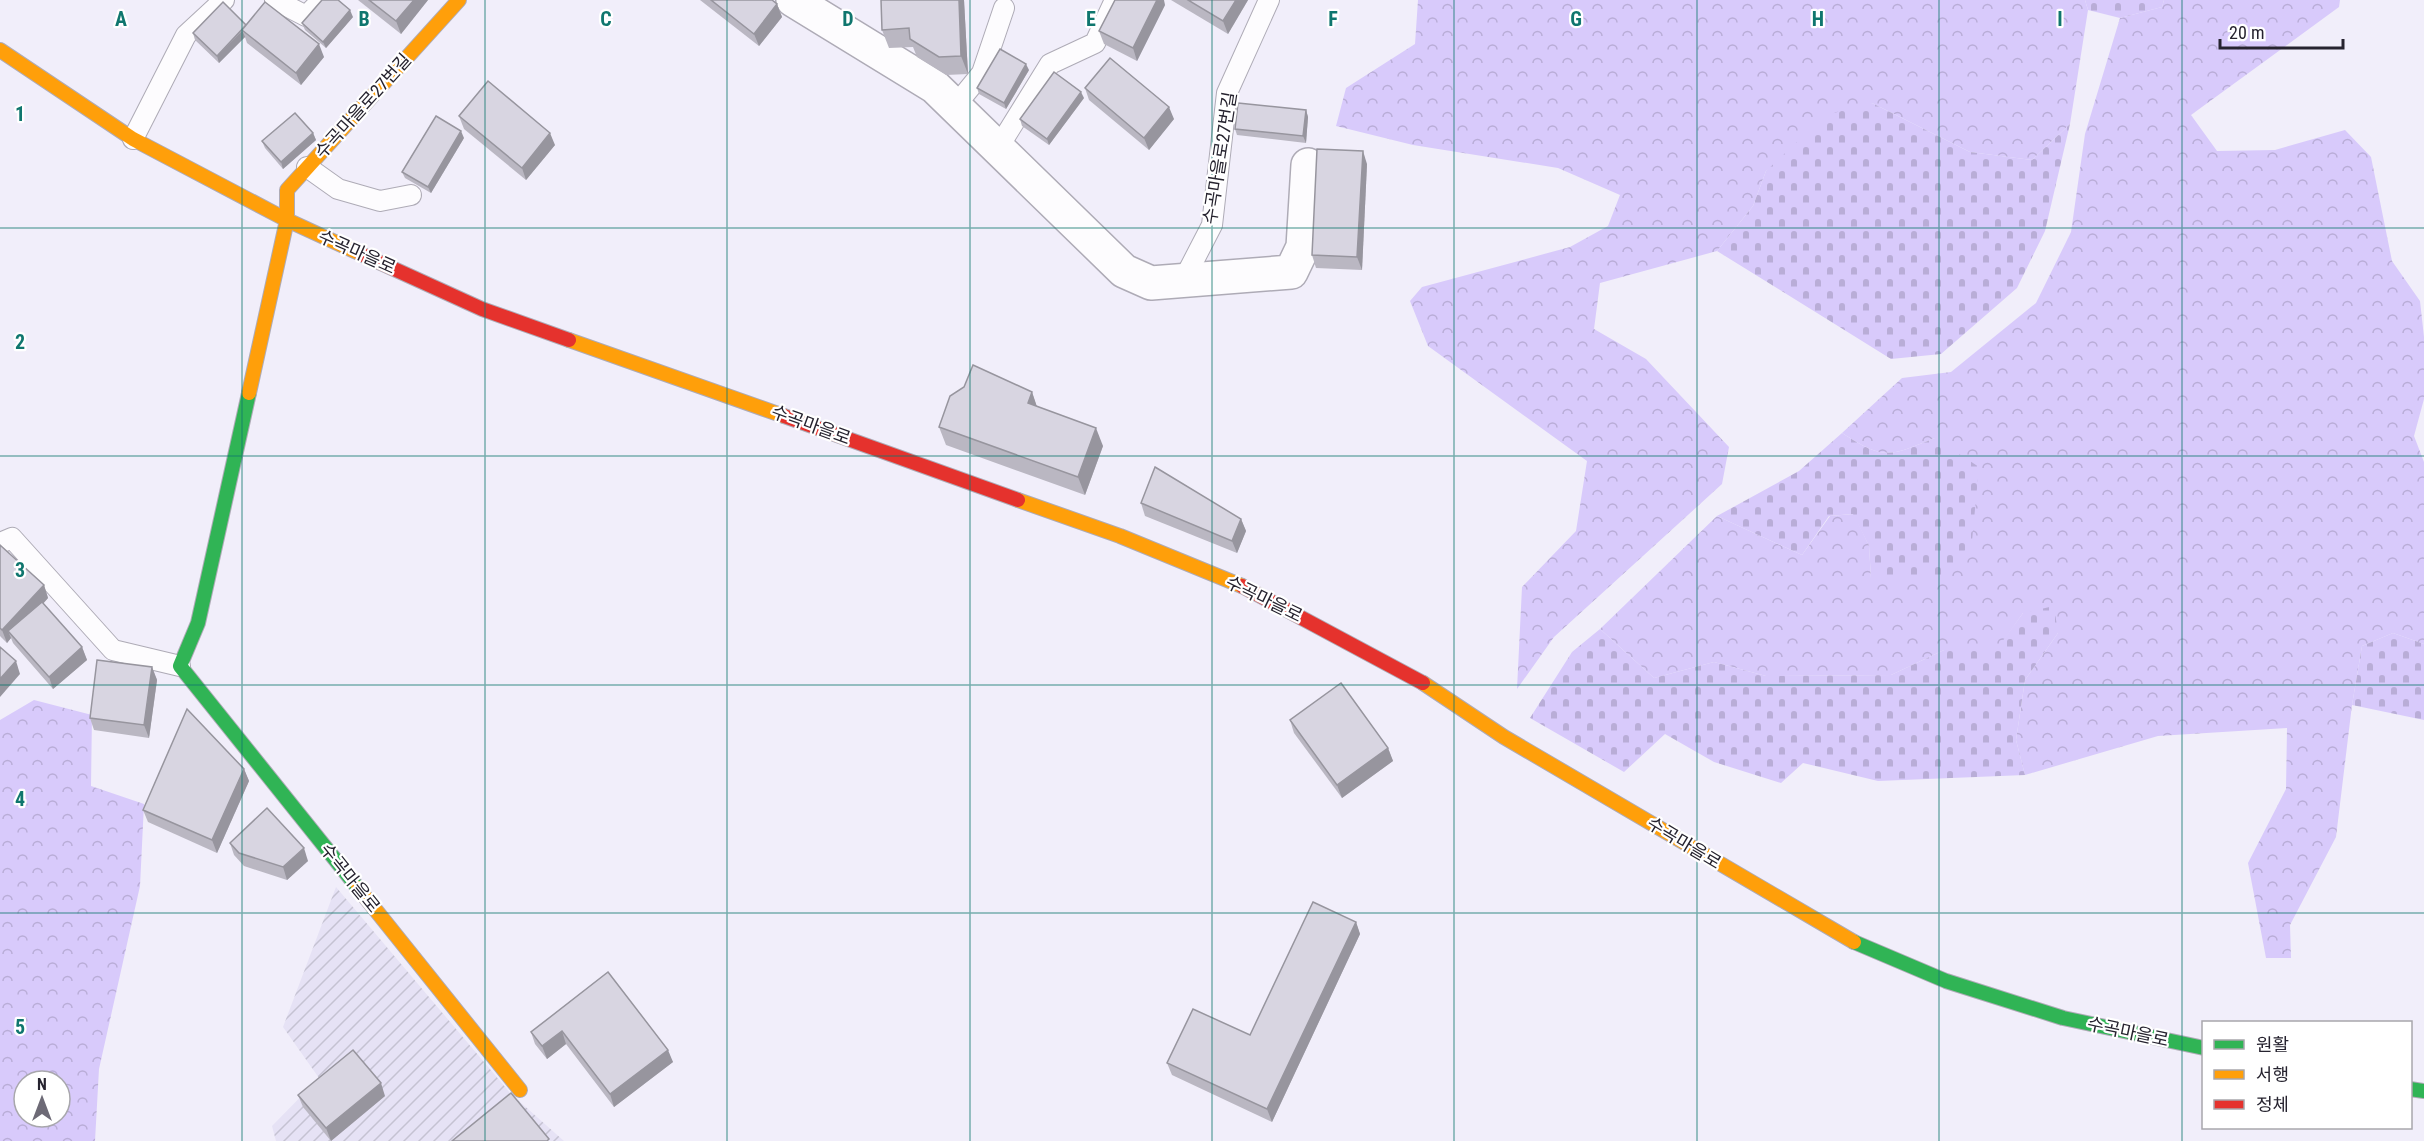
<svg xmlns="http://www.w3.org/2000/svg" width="2424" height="1141" viewBox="0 0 2424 1141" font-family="'Roboto Condensed','Noto Sans KR',sans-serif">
<defs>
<pattern id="industrial-furrows" width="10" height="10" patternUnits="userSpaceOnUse" patternTransform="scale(1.5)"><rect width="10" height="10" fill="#e6e2f5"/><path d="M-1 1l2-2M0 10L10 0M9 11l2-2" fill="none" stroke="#c5c2d2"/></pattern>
<pattern id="forest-crowns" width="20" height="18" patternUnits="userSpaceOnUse" patternTransform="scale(1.5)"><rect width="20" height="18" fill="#d8cafb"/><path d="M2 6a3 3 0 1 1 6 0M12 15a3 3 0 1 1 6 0" fill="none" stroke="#b9add7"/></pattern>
<pattern id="cemetery-stones" width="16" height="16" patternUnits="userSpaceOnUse" patternTransform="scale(1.5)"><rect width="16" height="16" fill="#d8cafb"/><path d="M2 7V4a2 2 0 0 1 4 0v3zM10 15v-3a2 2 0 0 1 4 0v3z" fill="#b9add7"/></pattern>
</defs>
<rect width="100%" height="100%" fill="#f1eefa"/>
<polygon fill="url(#industrial-furrows)" points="336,887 511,1094 564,1141 276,1141 272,1126 319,1078 283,1027"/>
<g fill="url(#forest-crowns)" fill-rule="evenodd">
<polygon points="1418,0 2085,0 2088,10 2070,124 2032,160 1970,152 1872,103 1766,171 1753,206 1717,251 1600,283 1594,329 1646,359 1729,447 1722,484 1554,637 1517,689 1522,587 1576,531 1587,461 1428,346 1410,301 1422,287 1570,247 1608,226 1620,195 1558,168 1413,145 1336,126 1346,88 1415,44"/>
<path d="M2164 0H2340L2339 7 2191 115 2217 151 2275 150 2345 130 2371 157 2392 261 2420 301 2424 337V399L2414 436 2424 462V644L2393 633 2362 646 2352 705 2336 837 2290 925 2291 958H2266L2248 863 2286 789 2287 728 2158 736 2025 775 2016 740 2025 680 2058 633 2023 613 1997 650H1944L1891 675 1766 676 1714 662 1654 678 1600 629 1717 516 1802 555 1830 516 1854 514 1869 546 1871 578 1935 438C1890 456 1885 461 1842 433L1902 378 1951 372 2036 303 2071 232 2085 134 2120 18 2162 7Z"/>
<path d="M34 700 92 715 91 786 144 804 140 886 99 1069 95 1141H0V720ZM24 1081H60V1117H24Z"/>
</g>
<g fill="url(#cemetery-stones)">
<polygon points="2085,0 2164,0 2162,7 2120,18 2088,10"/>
<polygon points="1872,103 1970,152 2032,160 2070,124 2045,231 2017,288 1941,354 1891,359 1717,251 1753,206 1766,171 1826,115"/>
<path d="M1842 433C1885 461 1890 456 1935 438L1979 467 1972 541 1944 578H1871L1869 546 1853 514 1829 516 1802 555 1717 516 1799 471Z"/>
<polygon points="2054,606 2058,633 2025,680 2016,740 2025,775 1878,781 1803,763 1781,783 1714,762 1665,734 1624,772 1530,718 1572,652 1600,629 1654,678 1714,662 1766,676 1891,675 1944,650 1996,650 2023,613"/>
<polygon points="2393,633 2424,644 2424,720 2352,705 2362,646"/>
</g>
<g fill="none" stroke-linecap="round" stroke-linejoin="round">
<defs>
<g id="lane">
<polyline points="275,0 306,16 322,0"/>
<polyline points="955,106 982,73 1004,8"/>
<polyline points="133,139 186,35 224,0"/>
<polyline points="998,148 1050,64 1095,43 1115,0"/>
<polyline points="307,167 338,189 380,201 411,195"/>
<polyline points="1182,283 1212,225 1227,93 1269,0"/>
<polyline points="0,543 12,538 113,650 180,666"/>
</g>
<polyline id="street" points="793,0 935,87 1124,271 1151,283 1291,272 1303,247 1308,165"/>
<g id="fast">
<polyline points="249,393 198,623 180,666 358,888"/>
<polyline points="1854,942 1946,981 2063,1018 2204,1048"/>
<polyline points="2410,1089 2424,1091"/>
</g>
<g id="slow">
<polyline points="0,50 133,139 287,220 361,254"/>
<polyline points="569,340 784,416"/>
<polyline points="249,393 287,220 287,190 459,0"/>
<polyline points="1018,500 1120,536 1242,586"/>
<polyline points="1423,683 1504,737 1854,942"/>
<polyline points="358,888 520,1090"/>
</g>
<g id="jam">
<polyline points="361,254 482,309 569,340"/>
<polyline points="784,416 1018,500"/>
<polyline points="1242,586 1423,683"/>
</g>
</defs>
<use href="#lane" stroke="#aeabb6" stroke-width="22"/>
<use href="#street" stroke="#aeabb6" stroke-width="36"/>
<use href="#fast" stroke="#aeabb6" stroke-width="16"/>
<use href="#slow" stroke="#aeabb6" stroke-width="16"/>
<use href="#jam" stroke="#aeabb6" stroke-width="16"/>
<use href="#lane" stroke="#fdfcfe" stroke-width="20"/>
<use href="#street" stroke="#fdfcfe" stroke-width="33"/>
<use href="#fast" stroke="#30b455" stroke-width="14"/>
<use href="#slow" stroke="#ff9f0a" stroke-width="14"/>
<use href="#jam" stroke="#e5322d" stroke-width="14"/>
</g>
<g fill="#bab7c2">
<polygon points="358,0 428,0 401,34"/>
<polygon points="700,0 772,0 777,4 782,17 759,46"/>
<polygon points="881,0 964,0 968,74 946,75 917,57 913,47 889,48 882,30"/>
<polygon points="1171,0 1248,0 1228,34"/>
<polygon points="1165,5 1137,61 1104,44 1099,31"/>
<polygon points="353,17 326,48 305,30 302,23"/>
<polygon points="246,25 324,57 301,85 247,43 245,37 219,63 195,40 193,33"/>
<polygon points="1029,70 1006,109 979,94 977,88"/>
<polygon points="1085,88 1174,119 1149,150 1089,100"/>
<polygon points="1084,98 1049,145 1022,126 1020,119"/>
<polygon points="1306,110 1308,117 1306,143 1237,135 1235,129"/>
<polygon points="459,116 555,145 526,180 464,129"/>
<polygon points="313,133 316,140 283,169 265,148 262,141"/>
<polygon points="464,138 431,193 405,178 402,172"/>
<polygon points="1367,164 1362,270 1316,268 1312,255"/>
<polygon points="1032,392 1037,407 1103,446 1085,495 946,445 939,427"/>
<polygon points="1141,503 1241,519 1246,531 1237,553 1145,516"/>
<polygon points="0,545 44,585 48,598 43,604 82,647 87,660 53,689 13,643 11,638 7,643 0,636"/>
<polygon points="152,667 157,680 149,738 94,730 90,718"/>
<polygon points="1290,720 1388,748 1393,761 1342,798 1294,733"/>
<polygon points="244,769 249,781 217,853 148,822 143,810"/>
<polygon points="230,843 308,861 287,880 244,866 234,855"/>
<polygon points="1356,922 1360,934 1272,1122 1172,1075 1167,1063 1250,1035"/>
<polygon points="608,972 673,1062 614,1107 566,1044 547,1059 535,1044 531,1032"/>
<polygon points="298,1095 385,1096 331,1141 303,1107"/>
</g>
<g fill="#97959e">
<polygon points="414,0 428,0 401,34 396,21"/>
<polygon points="959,0 964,0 968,74 961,56"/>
<polygon points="1157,0 1164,0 1165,5 1137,61 1133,48"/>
<polygon points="1236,0 1248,0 1228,34 1223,21"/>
<polygon points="777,4 782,17 759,46 754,34"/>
<polygon points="350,10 353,17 326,48 323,42"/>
<polygon points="247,26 242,30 245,37 219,63 217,56"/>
<polygon points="319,44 324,57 301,85 296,73"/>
<polygon points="1026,64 1029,70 1006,109 1004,103"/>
<polygon points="1081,92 1084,98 1049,145 1047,139"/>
<polygon points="1169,107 1174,119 1149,150 1144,138"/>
<polygon points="1306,110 1308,117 1306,143 1303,136"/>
<polygon points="461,131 464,138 431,193 428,187"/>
<polygon points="313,133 316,140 283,169 281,162"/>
<polygon points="550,133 555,145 526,180 522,168"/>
<polygon points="1363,151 1367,164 1362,270 1357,257"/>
<polygon points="1032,392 1038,410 1028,403"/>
<polygon points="1096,428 1103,446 1085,495 1078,477"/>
<polygon points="1241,519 1246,531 1237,553 1232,541"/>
<polygon points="44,585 48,598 13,636 8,631 11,638 7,643 2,630"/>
<polygon points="82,647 87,660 53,689 49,677"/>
<polygon points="16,661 20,674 0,697 0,679"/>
<polygon points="152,667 157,680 149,738 144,725"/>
<polygon points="1388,748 1393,761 1342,798 1337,785"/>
<polygon points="244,769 249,781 217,853 212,840"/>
<polygon points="304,848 308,861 287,880 283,867"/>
<polygon points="1356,922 1360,934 1272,1122 1267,1109"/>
<polygon points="562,1031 566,1044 547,1059 542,1046"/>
<polygon points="668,1050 673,1062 614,1107 610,1094"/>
<polygon points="381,1083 385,1096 331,1141 326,1128"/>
</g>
<g fill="#d8d5e1" stroke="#97959e" stroke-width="1.5">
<polygon points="322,0 338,0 350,10 323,42 302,23"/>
<polygon points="369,0 414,0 396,21"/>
<polygon points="711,0 772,0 777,4 754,34"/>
<polygon points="881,0 959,0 961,56 939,57 910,39 909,28 882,30"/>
<polygon points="1115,0 1157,0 1133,48 1099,31"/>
<polygon points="1188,0 1236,0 1223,21"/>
<polygon points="223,2 246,25 217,56 193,33"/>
<polygon points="265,2 319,44 296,73 242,30"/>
<polygon points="1000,49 1026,64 1004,103 977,88"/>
<polygon points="1110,58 1169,107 1144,138 1085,88"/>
<polygon points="1054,72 1081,92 1047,139 1020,119"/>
<polygon points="488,81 550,133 522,168 459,116"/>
<polygon points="1238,103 1306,110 1303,136 1235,129"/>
<polygon points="295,113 313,133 281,162 262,141"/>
<polygon points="436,116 461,131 428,187 402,172"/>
<polygon points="1317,149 1363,151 1357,257 1312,255"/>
<polygon points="973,365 1032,392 1028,403 1096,428 1078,477 939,427 950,396 964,387"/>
<polygon points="1155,467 1241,519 1232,541 1141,503"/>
<polygon points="0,545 44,585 2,630 0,628"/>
<polygon points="42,602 82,647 49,677 8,631"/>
<polygon points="0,647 16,661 0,679"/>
<polygon points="97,660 152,667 144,725 90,718"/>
<polygon points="1341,683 1388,748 1337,785 1290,720"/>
<polygon points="187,709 244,769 212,840 143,810"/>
<polygon points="267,808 304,848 283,867 239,853 230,843"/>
<polygon points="1313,902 1356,922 1267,1109 1167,1063 1193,1009 1250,1035"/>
<polygon points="608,972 668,1050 610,1094 562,1031 542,1046 531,1032"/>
<polygon points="353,1050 381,1083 326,1128 298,1095"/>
<polygon points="511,1093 549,1139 547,1141 452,1141"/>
</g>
<path fill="none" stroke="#0f766e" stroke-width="1.5" stroke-opacity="0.55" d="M242 0V1141M485 0V1141M727 0V1141M970 0V1141M1212 0V1141M1454 0V1141M1697 0V1141M1939 0V1141M2182 0V1141M0 228H2424M0 456H2424M0 685H2424M0 913H2424"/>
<g text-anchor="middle" stroke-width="4.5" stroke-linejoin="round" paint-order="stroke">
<g font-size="18" fill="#26232f" stroke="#fff">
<text transform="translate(363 106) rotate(-48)" y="6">수곡마을로27번길</text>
<text transform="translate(1220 158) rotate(-81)" y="6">수곡마을로27번길</text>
<text transform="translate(357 252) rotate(24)" y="6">수곡마을로</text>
<text transform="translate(811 425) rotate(20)" y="6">수곡마을로</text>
<text transform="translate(1264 599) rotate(26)" y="6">수곡마을로</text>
<text transform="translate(1684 843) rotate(31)" y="6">수곡마을로</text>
<text transform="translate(350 878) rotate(51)" y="6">수곡마을로</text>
<text transform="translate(2128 1032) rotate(12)" y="6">수곡마을로</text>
</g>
</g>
<g font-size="20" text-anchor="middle" font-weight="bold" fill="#0f766e" stroke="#fff" stroke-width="4.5" stroke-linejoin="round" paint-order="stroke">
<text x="121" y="26">A</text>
<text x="364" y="26">B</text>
<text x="606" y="26">C</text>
<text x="848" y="26">D</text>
<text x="1091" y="26">E</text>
<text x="1333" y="26">F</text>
<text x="1576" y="26">G</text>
<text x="1818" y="26">H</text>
<text x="2060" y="26">I</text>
<text x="20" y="121">1</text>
<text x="20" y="349">2</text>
<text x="20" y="577">3</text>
<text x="20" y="806">4</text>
<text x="20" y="1034">5</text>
</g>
<rect x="2202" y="1021" width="210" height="108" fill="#ffffff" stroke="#a8a7ac" stroke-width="1.5"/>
<rect x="2214" y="1040" width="30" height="9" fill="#30b455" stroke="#a8a7ac" stroke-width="1.5"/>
<text x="2256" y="1051" font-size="18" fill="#26232f">원활</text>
<rect x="2214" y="1070" width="30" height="9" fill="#ff9f0a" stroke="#a8a7ac" stroke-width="1.5"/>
<text x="2256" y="1081" font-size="18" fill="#26232f">서행</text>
<rect x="2214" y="1100" width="30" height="9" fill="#e5322d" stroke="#a8a7ac" stroke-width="1.5"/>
<text x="2256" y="1111" font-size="18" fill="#26232f">정체</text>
<g transform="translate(42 1099)"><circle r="28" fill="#ffffff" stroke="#a8a7ac" stroke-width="1.5"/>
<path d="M0-4.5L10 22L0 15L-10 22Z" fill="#6d6a76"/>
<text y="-9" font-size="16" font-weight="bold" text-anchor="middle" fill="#26232f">N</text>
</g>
<path d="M2220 39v9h123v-9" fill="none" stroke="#26232f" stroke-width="3"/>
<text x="2229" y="39" font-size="18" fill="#26232f" stroke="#ffffff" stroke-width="4.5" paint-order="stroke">20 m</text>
</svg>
